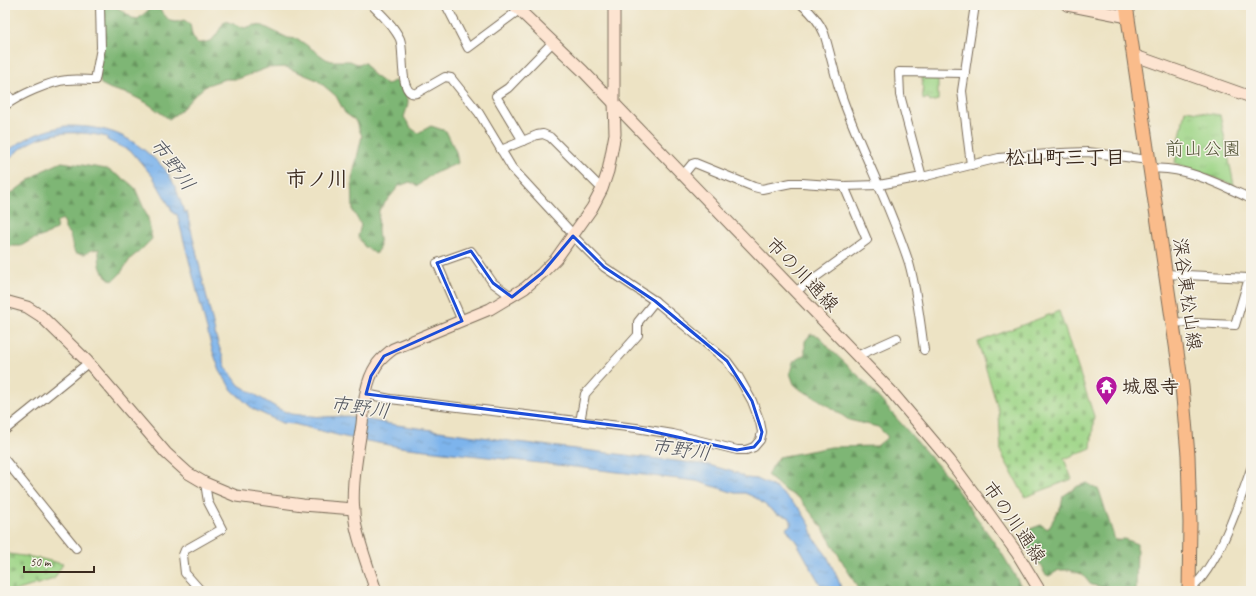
<svg xmlns="http://www.w3.org/2000/svg" width="1256" height="596" viewBox="0 0 1256 596" font-family="Caveat,'Klee One',sans-serif">
<defs>
<pattern id="grass-tufts" width="24" height="20" patternUnits="userSpaceOnUse"><rect width="24" height="20" fill="#9ed587"/><path d="M3 7l-1-3M5 7V3M7 7l1-3M15 17l-1-3M17 17v-4M19 17l1-3" fill="none" stroke="#89b774"/></pattern>
<pattern id="forest-firs" width="22" height="20" patternUnits="userSpaceOnUse"><rect width="22" height="20" fill="#7eb674"/><path d="M5 1l3.5 6h-7zM16 11l3.5 6h-7z" fill="#68945f"/></pattern>
<pattern id="cemetery-stones" width="16" height="16" patternUnits="userSpaceOnUse"><rect width="16" height="16" fill="#9ed587"/><path d="M2 7V4a2 2 0 0 1 4 0v3zM10 15v-3a2 2 0 0 1 4 0v3z" fill="#89b774"/></pattern>
<pattern id="water-ripples" width="26" height="14" patternUnits="userSpaceOnUse"><rect width="26" height="14" fill="#7db4ec"/><path d="M2 4q2-2 4 0t4 0M15 11q2-2 4 0t4 0" fill="none" stroke="#6893bf"/></pattern>
</defs>
<rect width="100%" height="100%" fill="#f7f3e8"/>
<filter id="ink" filterUnits="userSpaceOnUse"><feTurbulence type="fractalNoise" baseFrequency=".025" numOctaves="2"/><feDisplacementMap in="SourceGraphic" scale="8" xChannelSelector="R" yChannelSelector="G"/><feConvolveMatrix kernelMatrix="1 2 1 2 8 2 1 2 1" color-interpolation-filters="sRGB"/></filter>
<filter id="wash" filterUnits="userSpaceOnUse"><feTurbulence type="fractalNoise" baseFrequency=".012" numOctaves="4" result="noise"/><feDisplacementMap in="SourceGraphic" scale="16" xChannelSelector="R" yChannelSelector="G"/><feGaussianBlur stdDeviation="0.9" result="paint"/><feColorMatrix in="noise" values="0 0 0 0 0 0 0 0 0 0 0 0 0 0 0 0 0 1.4 0 .05"/><feComposite in="paint" operator="in"/></filter>
<g filter="url(#wash)">
<rect width="100%" height="100%" fill="#ede3c4"/>
<g fill="url(#grass-tufts)" stroke="#6c8052">
<polygon points="922,75 938,75 938,100 930,102 928,98 923,100"/>
<polygon points="1185,110 1220,115 1234,185 1175,163"/>
</g>
<g fill="url(#forest-firs)" stroke="#5c7049">
<path d="M102 5H116V7L123 11 132 18 138 19 153 6 159 9 170 21 176 22 184 20 190 24 192 35 197 43C216 43 215 35 225 21L245 28 254 25 263 26 288 38 298 39 326 59 332 61H350L357 64 365 63 372 74 387 85 394 81 399 82C410 98 410 99 404 117L411 128 418 133 431 126 446 131 456 152 458 163C452 166 446 168 440 171 431 174 424 180 418 186L410 182 399 186 379 210 378 230 380 246 376 254 364 246 358 236 361 225 353 211 352 179 362 136 355 120 345 113 336 96 317 80 286 67 267 68 238 79H225L207 85 195 95 180 111 169 119 147 103 129 94 111 89 101 84 99 78Z"/>
<path d="M62 162 107 169 127 181 135 188 148 218 152 239 140 251 131 258 120 274 113 281C99 274 99 263 99 249L92 250 85 254 75 253 72 244 70 235 65 229V223L62 219 57 222 56 229 49 234 31 240 21 246H11L5 251V198L42 171Z"/>
<polygon points="811,334 819,336 830,349 864,381 947,476 1001,552 1024,591 859,591 855,583 822,527 799,498 784,490 767,475 779,457 831,447 877,446 888,437 878,427 849,420 818,399 801,390 794,384 790,373 793,362 805,354 805,341"/>
<polygon points="1087,483 1099,490 1115,540 1124,539 1137,544 1136,591 1127,591 1091,585 1082,574 1069,570 1059,570 1049,576 1045,574 1040,564 1031,555 1028,546 1022,538 1030,529 1041,525 1048,529 1061,506 1063,496 1078,486"/>
</g>
<g fill="url(#cemetery-stones)" stroke="#6c8052">
<polygon points="1059,311 1094,416 1091,448 1064,459 1072,479 1025,497 1001,453 999,412 978,342"/>
<polygon points="5,552 9,554 38,558 63,564 54,579 15,591 5,591"/>
</g>
<path fill="url(#water-ripples)" stroke="#5c6f85" d="M65 126C100 126 123 131 150 155 157 161 164 167 169 175 176 187 180 199 184 212H187L216 337 226 367 239 385 279 409 291 414 322 417 348 416 390 424 517 442 709 465 737 473 746 478 757 479 776 488 800 509 810 525 814 538 827 556 838 579 842 591H824L797 543 786 528 791 525V521L789 517 777 514 756 498 745 493H735L696 481 400 447 345 437 294 424 282 423 253 409 232 390 220 371 212 349 177 214H174L153 177 132 152 107 140V137C82 131 54 130 30 143 21 148 13 155 5 162V153C24 138 41 131 65 126Z"/>
</g>
<g filter="url(#ink)">
<g fill="none" stroke-linecap="round" stroke-linejoin="round">
<defs>
<g id="street">
<polyline points="446,5 468,48 519,10"/>
<path d="M802 5C812 13 819 21 824 33 831 55 835 78 843 100 863 155 891 207 909 263 917 291 920 321 924 350"/>
<polyline points="5,91 12,100"/>
<path d="M5 106C17 96 51 81 67 80 77 79 86 80 95 80L101 48 100 5"/>
<polyline points="523,141 496,96 508,88 553,42"/>
<polyline points="501,150 537,135 543,134 550,137 602,189"/>
<polyline points="971,165 962,91 975,5"/>
<path d="M1150 169C1181 165 1219 184 1247 197L1251 198"/>
<polyline points="683,175 692,164 695,163 754,187 762,189 791,183 802,183 844,186 879,185 922,177 999,158 1061,153 1088,152 1148,160"/>
<polyline points="922,177 900,95 899,72 965,73"/>
<polyline points="1165,274 1249,278 1235,325 1172,322"/>
<polyline points="795,292 867,240 844,186"/>
<polyline points="462,321 437,263 471,251 493,283 512,297"/>
<polyline points="857,356 897,338"/>
<path d="M366 394 390 399 636 428 673 434 737 450H746L754 447 760 440 762 432 760 422 752 401 738 376 727 361 655 301 604 267 573 236 570 231 512 168 479 113 451 78 445 77 417 93C398 98 405 51 400 39 394 26 382 15 372 5"/>
<polyline points="580,422 585,394 638,335 638,322 655,301"/>
<polyline points="5,430 88,363"/>
<polyline points="5,460 76,548"/>
<polyline points="201,591 185,573 183,555 185,550 222,529 208,502 205,483"/>
<path d="M1189 591C1219 565 1238 506 1251 469"/>
</g>
<g id="secondary">
<polyline points="514,5 583,71 890,390 950,461 984,507 1017,553 1040,591"/>
<polyline points="1067,5 1128,17"/>
<polyline points="1133,55 1251,97"/>
<polyline points="5,301 27,307 41,316 87,361 166,453 188,473 205,483 236,496 303,505 354,509"/>
<path d="M376 591C369 570 361 549 356 527 349 494 357 457 362 424 364 405 365 383 376 366 380 359 387 354 393 349L490 309 525 288 542 273 556 259 592 208 602 189 608 171 615 134 614 102V5"/>
</g>
<polyline id="primary" points="1126,5 1182,386 1188,455 1190,523 1189,591"/>
</defs>
<use href="#street" stroke="#796b58" stroke-width="10"/>
<use href="#secondary" stroke="#796b58" stroke-width="13"/>
<use href="#primary" stroke="#796b58" stroke-width="15"/>
<use href="#street" stroke="#fff" stroke-width="8"/>
<use href="#secondary" stroke="#fde4d1" stroke-width="11"/>
<use href="#primary" stroke="#fabc8b" stroke-width="13"/>
</g>
</g>
<path fill="none" stroke="#1d4ed8" stroke-width="3" stroke-linejoin="round" d="M573 236 604 267 655 301 727 361 752 401 762 432 760 440 754 447 737 450 636 428 366 394 371 376 384 356 462 321 437 263 471 251 493 283 512 297 542 273Z"/>
<defs>
<symbol id="temple-pin" viewBox="-11 -11 22 30"><path d="M0 17L-7.5 6A9.5 9.5 0 1 1 7.5 6Z" fill="#b5179e" stroke="#f7f3e8"/><path d="M0-6L5-2H3V0L6.5 2.5H4V6H1.5V3h-3V6H-4V2.5H-6.5L-3 0V-2H-5Z" fill="#fff"/></symbol>
</defs>
<g fill-rule="evenodd">
<use href="#temple-pin" x="1094" y="374" width="25" height="34"/>
</g>
<g text-anchor="middle" stroke-width="3" stroke-linejoin="round" paint-order="stroke">
<g font-size="19" fill="#545538" stroke="#f7f3e8">
<text x="1203" y="155">前山公園</text>
</g>
<g font-size="19" fill="#3b2a1e" stroke="#f7f3e8">
<text transform="translate(803 274) rotate(46)" y="7">市の川通線</text>
<text transform="translate(1188 294) rotate(82)" y="7">深谷東松山線</text>
<text transform="translate(1015 522) rotate(55)" y="7">市の川通線</text>
</g>
<g font-size="19" font-weight="bold" fill="#3b2a1e" stroke="#f7f3e8" text-anchor="start">
<text x="1122" y="393">城恩寺</text>
</g>
<g font-size="20" font-weight="bold" fill="#3b2a1e" stroke="#f7f3e8">
<text x="1065" y="164">松山町三丁目</text>
</g>
<g font-size="20" font-style="italic" fill="#4f535c" stroke="#f7f3e8">
<text transform="translate(173 164) rotate(53)" y="7">市野川</text>
<text transform="translate(360 407) rotate(8)" y="7">市野川</text>
<text transform="translate(681 449) rotate(8)" y="7">市野川</text>
</g>
<g font-size="21" font-weight="bold" fill="#3b2a1e" stroke="#f7f3e8">
<text x="317" y="186">市ノ川</text>
</g>
</g>
<rect width="1256" height="596" fill="none" stroke="#f7f3e8" stroke-width="20"/>
<path d="M24 566v6h70v-6" fill="none" stroke="#3b2a1e" stroke-width="2"/>
<text x="30" y="566" font-size="12" fill="#3b2a1e" stroke="#f7f3e8" stroke-width="3" paint-order="stroke">50 m</text>
</svg>
